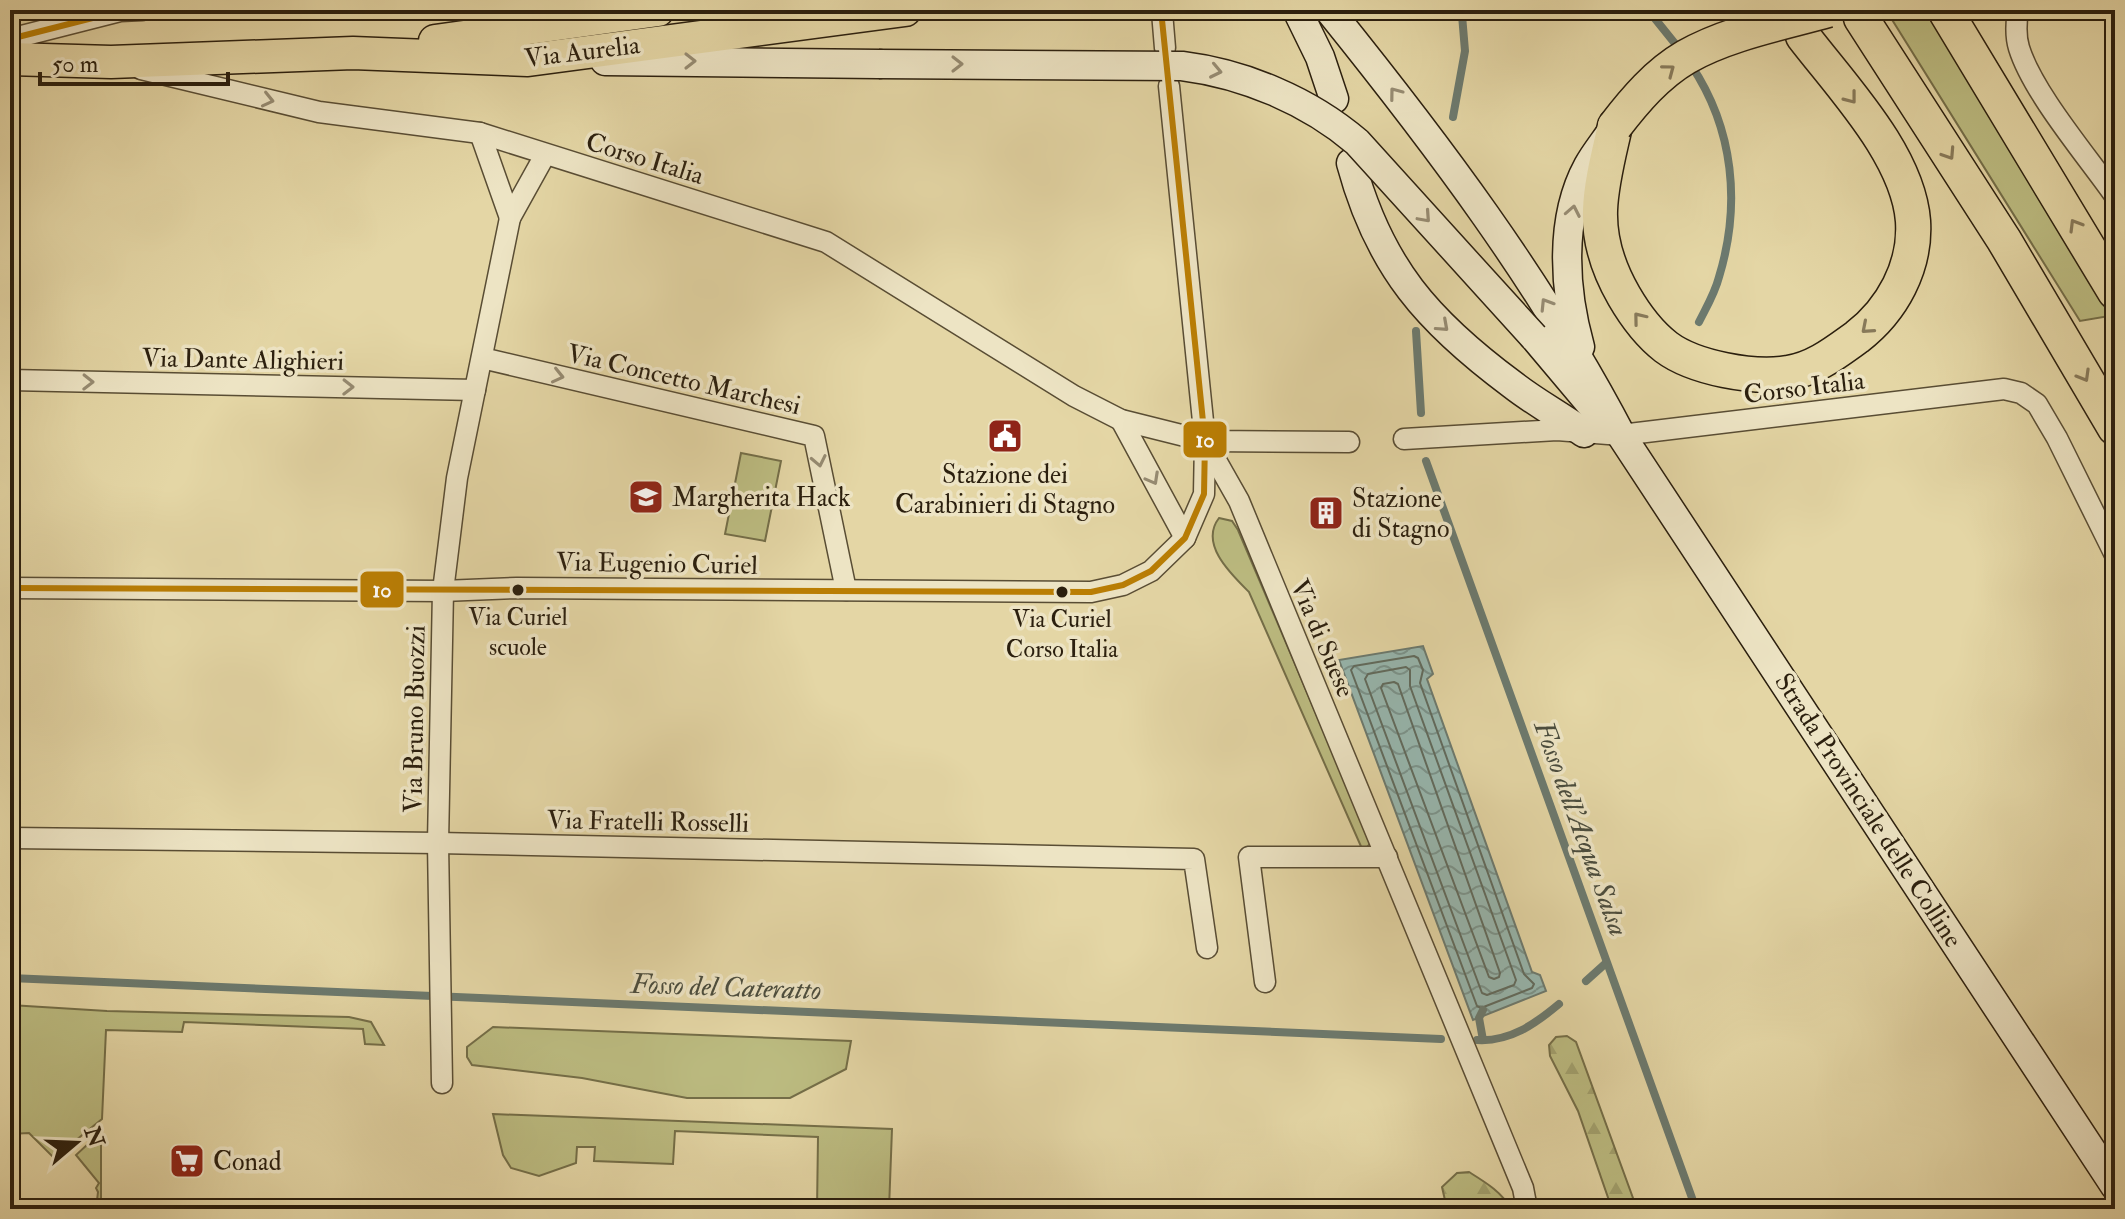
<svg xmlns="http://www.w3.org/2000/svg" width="2125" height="1219" viewBox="0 0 2125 1219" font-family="'IM FELL Double Pica',serif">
<defs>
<pattern id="forest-firs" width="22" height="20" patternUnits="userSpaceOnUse" patternTransform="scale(2)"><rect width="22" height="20" fill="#bcbc81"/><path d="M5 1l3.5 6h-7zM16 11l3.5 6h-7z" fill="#a2a16e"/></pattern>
<pattern id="water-waves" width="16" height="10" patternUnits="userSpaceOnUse" patternTransform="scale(2)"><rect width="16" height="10" fill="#97b7af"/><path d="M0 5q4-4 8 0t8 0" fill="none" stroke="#7b948d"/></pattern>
</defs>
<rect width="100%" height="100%" fill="#e4d6a5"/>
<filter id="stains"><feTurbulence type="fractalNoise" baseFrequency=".0025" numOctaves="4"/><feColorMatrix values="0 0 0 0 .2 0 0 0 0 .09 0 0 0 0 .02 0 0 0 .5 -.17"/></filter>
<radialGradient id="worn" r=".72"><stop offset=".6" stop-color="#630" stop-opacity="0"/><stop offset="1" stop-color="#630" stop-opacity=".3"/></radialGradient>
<g fill="#bcbc81" stroke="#746e48" stroke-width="2">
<polygon points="1886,10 1925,10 2115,315 2080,321"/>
<polygon points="741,453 781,461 765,541 725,534"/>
<path d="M1219 518 1232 521 1238 530 1371 843 1363 851 1249 592C1231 574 1199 544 1219 518Z"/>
<polygon points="10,1005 107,1011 349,1017 371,1022 384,1045 365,1044 363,1029 184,1022 182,1032 106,1030 102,1119 54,1158 29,1133 10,1134 14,1046 10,1045"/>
<polygon points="493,1027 851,1041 846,1069 790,1098 687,1098 582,1078 472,1065 467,1057 467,1047"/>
<polygon points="493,1114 892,1129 889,1209 817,1209 818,1137 675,1131 673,1164 594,1161 595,1147 577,1147 576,1163 539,1176 511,1168 503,1155"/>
<polygon points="89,1143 101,1144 101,1209 96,1209 98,1192 96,1188 99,1183 76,1155"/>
</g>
<g fill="url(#forest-firs)" stroke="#746e48" stroke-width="2">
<polygon points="1567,1036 1576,1042 1637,1209 1612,1209 1578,1111 1550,1056 1549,1045 1556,1037"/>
<path d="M1469 1172C1485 1182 1502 1192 1511 1209H1447L1442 1187 1457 1173Z"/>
</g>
<polygon fill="url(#water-waves)" stroke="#6c7a6f" stroke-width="2" points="1423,646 1433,674 1427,679 1532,972 1540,975 1546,991 1473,1020 1339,660"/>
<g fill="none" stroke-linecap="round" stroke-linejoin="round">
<g stroke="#616b5e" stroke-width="2">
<polygon points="1414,656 1418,658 1423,670 1420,683 1524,974 1534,984 1532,988 1481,1008 1477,1006 1351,670 1354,666"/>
<polygon points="1406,667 1410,670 1410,686 1516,980 1514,985 1487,995 1482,993 1365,679 1368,674"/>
<polygon points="1394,682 1398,684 1500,973 1499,977 1494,979 1489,977 1381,688 1383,684"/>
</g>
<g stroke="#6c7a6f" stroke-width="8">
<polyline points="1648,10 1681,51"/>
<path d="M1691 65C1734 129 1741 205 1719 277 1715 293 1706 308 1699 322"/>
<polyline points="1453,117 1465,51 1462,15 1459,10"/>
<polyline points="1416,331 1421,413"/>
<polyline points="1426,461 1696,1209"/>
<polyline points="10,978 1441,1039"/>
<polyline points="1586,981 1606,963"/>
<polyline points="1483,1010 1479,1018 1483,1040"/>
<path d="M1477 1040C1510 1042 1535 1024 1559 1004"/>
</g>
<defs>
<g id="minor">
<path d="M2018 10C2016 23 2015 35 2019 48 2033 93 2087 156 2115 196"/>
<polyline points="1162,12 1165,48"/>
<polyline points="10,39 120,11 142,10"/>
<polyline points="141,69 319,112 480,133 826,242 1074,396 1121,420 1205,441 1349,442"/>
<polyline points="480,133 510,218 545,155"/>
<polyline points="482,358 814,436 846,590"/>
<polyline points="10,380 475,390"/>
<polyline points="1121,420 1185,538"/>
<polyline points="1404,439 1557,430 1621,435 2004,389 2021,393 2037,404 2057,438 2115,555"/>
<polyline points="1205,441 1239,501 1523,1188 1527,1209"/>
<polyline points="10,588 443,591 517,588 1091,592 1123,585 1151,571 1185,538 1204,494 1205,441 1169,86"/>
<polyline points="10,838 438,843 1194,859 1207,948"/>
<polyline points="1265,982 1249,857 1387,857"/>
<polyline points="442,1083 438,843 443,591 457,478 510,218"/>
</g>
<g id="secondary">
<polyline points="1297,10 1320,57 1334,99"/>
<path d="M1329 10C1437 144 1541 282 1621 435L2115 1186"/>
<polyline points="605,61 879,64"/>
<path d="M1351 163C1379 267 1428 322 1513 385 1536 403 1561 416 1584 433"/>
<polyline points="1534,337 1598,413"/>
<path d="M1580 347C1564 290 1559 219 1588 166 1594 155 1602 145 1609 135"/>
</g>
<g id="primary">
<polyline points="435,41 658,10"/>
<polyline points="10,59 111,62 353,53 528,60 905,10"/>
</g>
<g id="trunk">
<polyline points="1946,12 2115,292"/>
<polyline points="1861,18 2004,240 2115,428"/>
<path d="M1615 126C1609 153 1601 182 1600 210 1599 240 1609 270 1624 296 1635 315 1648 333 1666 347 1694 368 1754 379 1788 373 1815 369 1836 352 1857 337 1892 310 1916 267 1913 221 1908 155 1842 87 1803 36"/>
</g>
</defs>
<use href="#minor" stroke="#594d34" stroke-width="23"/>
<use href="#secondary" stroke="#2b1f0e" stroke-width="31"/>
<use href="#primary" stroke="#2b1f0e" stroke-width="35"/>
<use href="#trunk" stroke="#2b1f0e" stroke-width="37"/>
<use href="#minor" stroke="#ede4c4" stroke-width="20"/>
<use href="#secondary" stroke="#ede4c4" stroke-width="28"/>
<use href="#primary" stroke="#e4d6a5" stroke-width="32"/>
<use href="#trunk" stroke="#e4d6a5" stroke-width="34"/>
<defs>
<path id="secondary-bridge" d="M879 64 1182 66C1245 74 1309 101 1357 142L1534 337"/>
<path id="trunk-bridge" d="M1615 126C1635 100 1657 74 1686 57 1728 33 1782 23 1828 10"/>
</defs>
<use href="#secondary-bridge" stroke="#2b1f0e" stroke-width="31" stroke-linecap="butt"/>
<use href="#trunk-bridge" stroke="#2b1f0e" stroke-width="37" stroke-linecap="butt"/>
<use href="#secondary-bridge" stroke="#ede4c4" stroke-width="28"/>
<use href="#trunk-bridge" stroke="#e4d6a5" stroke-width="34"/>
<defs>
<g id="bus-1">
<polyline points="10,39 120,11 142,10"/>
<polyline points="10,588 1091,592 1123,585 1151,571 1185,538 1204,494 1205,441 1161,10"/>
</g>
</defs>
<use href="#bus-1" stroke="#ede4c4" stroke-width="12"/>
<use href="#bus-1" stroke="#ba7e04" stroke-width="6"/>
</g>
<defs><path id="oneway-chevron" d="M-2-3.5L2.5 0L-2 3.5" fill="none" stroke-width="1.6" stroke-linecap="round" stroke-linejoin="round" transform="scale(2)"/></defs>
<g stroke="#968b72">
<use href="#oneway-chevron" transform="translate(690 61)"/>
<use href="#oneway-chevron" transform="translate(957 64)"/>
<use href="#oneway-chevron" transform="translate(1216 71) rotate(12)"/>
<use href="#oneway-chevron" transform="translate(1395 93) rotate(-127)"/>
<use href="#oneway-chevron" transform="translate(268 100) rotate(13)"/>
<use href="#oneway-chevron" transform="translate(1573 211) rotate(-79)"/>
<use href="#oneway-chevron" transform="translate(1425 217) rotate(48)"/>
<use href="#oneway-chevron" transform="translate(1546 304) rotate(-122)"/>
<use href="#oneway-chevron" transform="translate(1443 326) rotate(42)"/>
<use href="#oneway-chevron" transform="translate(558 376) rotate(13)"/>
<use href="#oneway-chevron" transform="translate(88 382) rotate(1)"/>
<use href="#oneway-chevron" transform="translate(348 387) rotate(1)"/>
<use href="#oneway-chevron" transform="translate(819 461) rotate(78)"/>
<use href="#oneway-chevron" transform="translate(1153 479) rotate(61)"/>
</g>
<g stroke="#887a5a">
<use href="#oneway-chevron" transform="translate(1669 70) rotate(-37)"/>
<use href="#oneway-chevron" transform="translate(1851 98) rotate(52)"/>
<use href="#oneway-chevron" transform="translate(1949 154) rotate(57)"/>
<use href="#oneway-chevron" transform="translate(2075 225) rotate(-121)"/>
<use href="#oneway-chevron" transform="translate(1639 318) rotate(-129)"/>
<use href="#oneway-chevron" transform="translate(1867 328) rotate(139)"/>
<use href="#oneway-chevron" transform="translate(2084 376) rotate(60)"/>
</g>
<defs>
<symbol id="civic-square" viewBox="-11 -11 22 22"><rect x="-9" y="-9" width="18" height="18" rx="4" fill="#8f2418" stroke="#ede4c4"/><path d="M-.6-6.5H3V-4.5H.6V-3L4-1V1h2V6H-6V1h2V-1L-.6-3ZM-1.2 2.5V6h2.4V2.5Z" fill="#fff"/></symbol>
<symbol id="school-square" viewBox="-11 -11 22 22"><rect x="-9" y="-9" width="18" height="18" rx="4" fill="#8f2418" stroke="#ede4c4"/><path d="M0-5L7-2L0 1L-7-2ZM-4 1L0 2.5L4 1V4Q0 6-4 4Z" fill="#fff"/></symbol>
<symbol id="building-square" viewBox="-11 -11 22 22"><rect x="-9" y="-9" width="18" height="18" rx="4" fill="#8f2418" stroke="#ede4c4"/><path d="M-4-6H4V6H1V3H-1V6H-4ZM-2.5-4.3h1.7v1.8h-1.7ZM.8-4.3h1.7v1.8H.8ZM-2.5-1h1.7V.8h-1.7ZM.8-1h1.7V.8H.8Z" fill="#fff"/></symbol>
<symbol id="supermarket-square" viewBox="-11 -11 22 22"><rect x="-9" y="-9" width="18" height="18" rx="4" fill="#8f2418" stroke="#ede4c4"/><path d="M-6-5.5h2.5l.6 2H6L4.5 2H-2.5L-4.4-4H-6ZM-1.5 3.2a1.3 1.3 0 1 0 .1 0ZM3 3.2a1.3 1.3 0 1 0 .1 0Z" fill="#fff"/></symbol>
</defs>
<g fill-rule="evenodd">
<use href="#civic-square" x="985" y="416" width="40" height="40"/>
<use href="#school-square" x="626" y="477" width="40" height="40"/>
<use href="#building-square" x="1306" y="493" width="40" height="40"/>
<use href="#supermarket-square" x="167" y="1141" width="40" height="40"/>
</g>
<g fill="#2b1f0e" stroke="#ede4c4" stroke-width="3">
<circle cx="518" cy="590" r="7"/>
<circle cx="1062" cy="592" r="7"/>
</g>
<g text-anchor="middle" stroke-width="7" stroke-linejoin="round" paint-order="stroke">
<g font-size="24" fill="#2b1f0e" stroke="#ede4c4">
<text x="518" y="625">Via Curiel<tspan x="518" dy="30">scuole</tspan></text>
<text x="1062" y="627">Via Curiel<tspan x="1062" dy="30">Corso Italia</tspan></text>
</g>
<g font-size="26" fill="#2b1f0e" stroke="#ede4c4">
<text transform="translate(582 51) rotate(-7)" y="9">Via Aurelia</text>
<text transform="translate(645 158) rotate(17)" y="9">Corso Italia</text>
<text transform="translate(243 359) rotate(1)" y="9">Via Dante Alighieri</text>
<text transform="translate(684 379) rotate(13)" y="9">Via Concetto Marchesi</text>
<text transform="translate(1804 387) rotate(-7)" y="9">Corso Italia</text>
<text transform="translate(657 563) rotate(1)" y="9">Via Eugenio Curiel</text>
<text transform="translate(1323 638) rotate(67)" y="9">Via di Suese</text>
<text transform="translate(414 719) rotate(-89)" y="9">Via Bruno Buozzi</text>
<text transform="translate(1869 810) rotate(57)" y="9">Strada Provinciale delle Colline</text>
<text transform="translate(648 821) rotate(1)" y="9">Via Fratelli Rosselli</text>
</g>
<g font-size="26" fill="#2b1f0e" stroke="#ede4c4" text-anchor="start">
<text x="1005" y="483" text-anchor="middle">Stazione dei<tspan x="1005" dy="30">Carabinieri di Stagno</tspan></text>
<text x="672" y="506">Margherita Hack</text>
<text x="1352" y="507">Stazione<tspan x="1352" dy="30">di Stagno</tspan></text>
<text x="213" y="1170">Conad</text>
</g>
<g font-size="28" font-style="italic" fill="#4b4d3e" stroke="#ede4c4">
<text transform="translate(1582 828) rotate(70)" y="10">Fosso dell'Acqua Salsa</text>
<text transform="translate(726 986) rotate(2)" y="10">Fosso del Cateratto</text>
</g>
</g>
<g stroke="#ede4c4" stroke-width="3">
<rect x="1182" y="420" width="46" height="39" rx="8" fill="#ba7e04"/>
<rect x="359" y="570" width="46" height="39" rx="8" fill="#ba7e04"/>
</g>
<g font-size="22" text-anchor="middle" font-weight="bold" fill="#fff">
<text x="1205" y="447">10</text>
<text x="382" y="597">10</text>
</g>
<rect width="2125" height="1219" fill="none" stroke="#e4d6a5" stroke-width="40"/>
<rect x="12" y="12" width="2101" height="1195" fill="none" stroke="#2b1f0e" stroke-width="4"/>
<rect x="20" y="20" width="2085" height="1179" fill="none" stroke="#2b1f0e" stroke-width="2"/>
<g transform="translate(76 1143) rotate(71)" stroke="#ede4c4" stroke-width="6" paint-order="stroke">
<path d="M0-6L14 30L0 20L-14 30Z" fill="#2b1f0e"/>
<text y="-12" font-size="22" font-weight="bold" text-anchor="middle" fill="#2b1f0e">N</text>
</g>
<path d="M40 72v12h188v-12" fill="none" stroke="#2b1f0e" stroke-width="4"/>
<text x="52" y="72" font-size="24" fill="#2b1f0e" stroke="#ede4c4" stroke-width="6" paint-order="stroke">50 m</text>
<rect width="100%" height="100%" filter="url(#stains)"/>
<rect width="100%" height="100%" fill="url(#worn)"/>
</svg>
